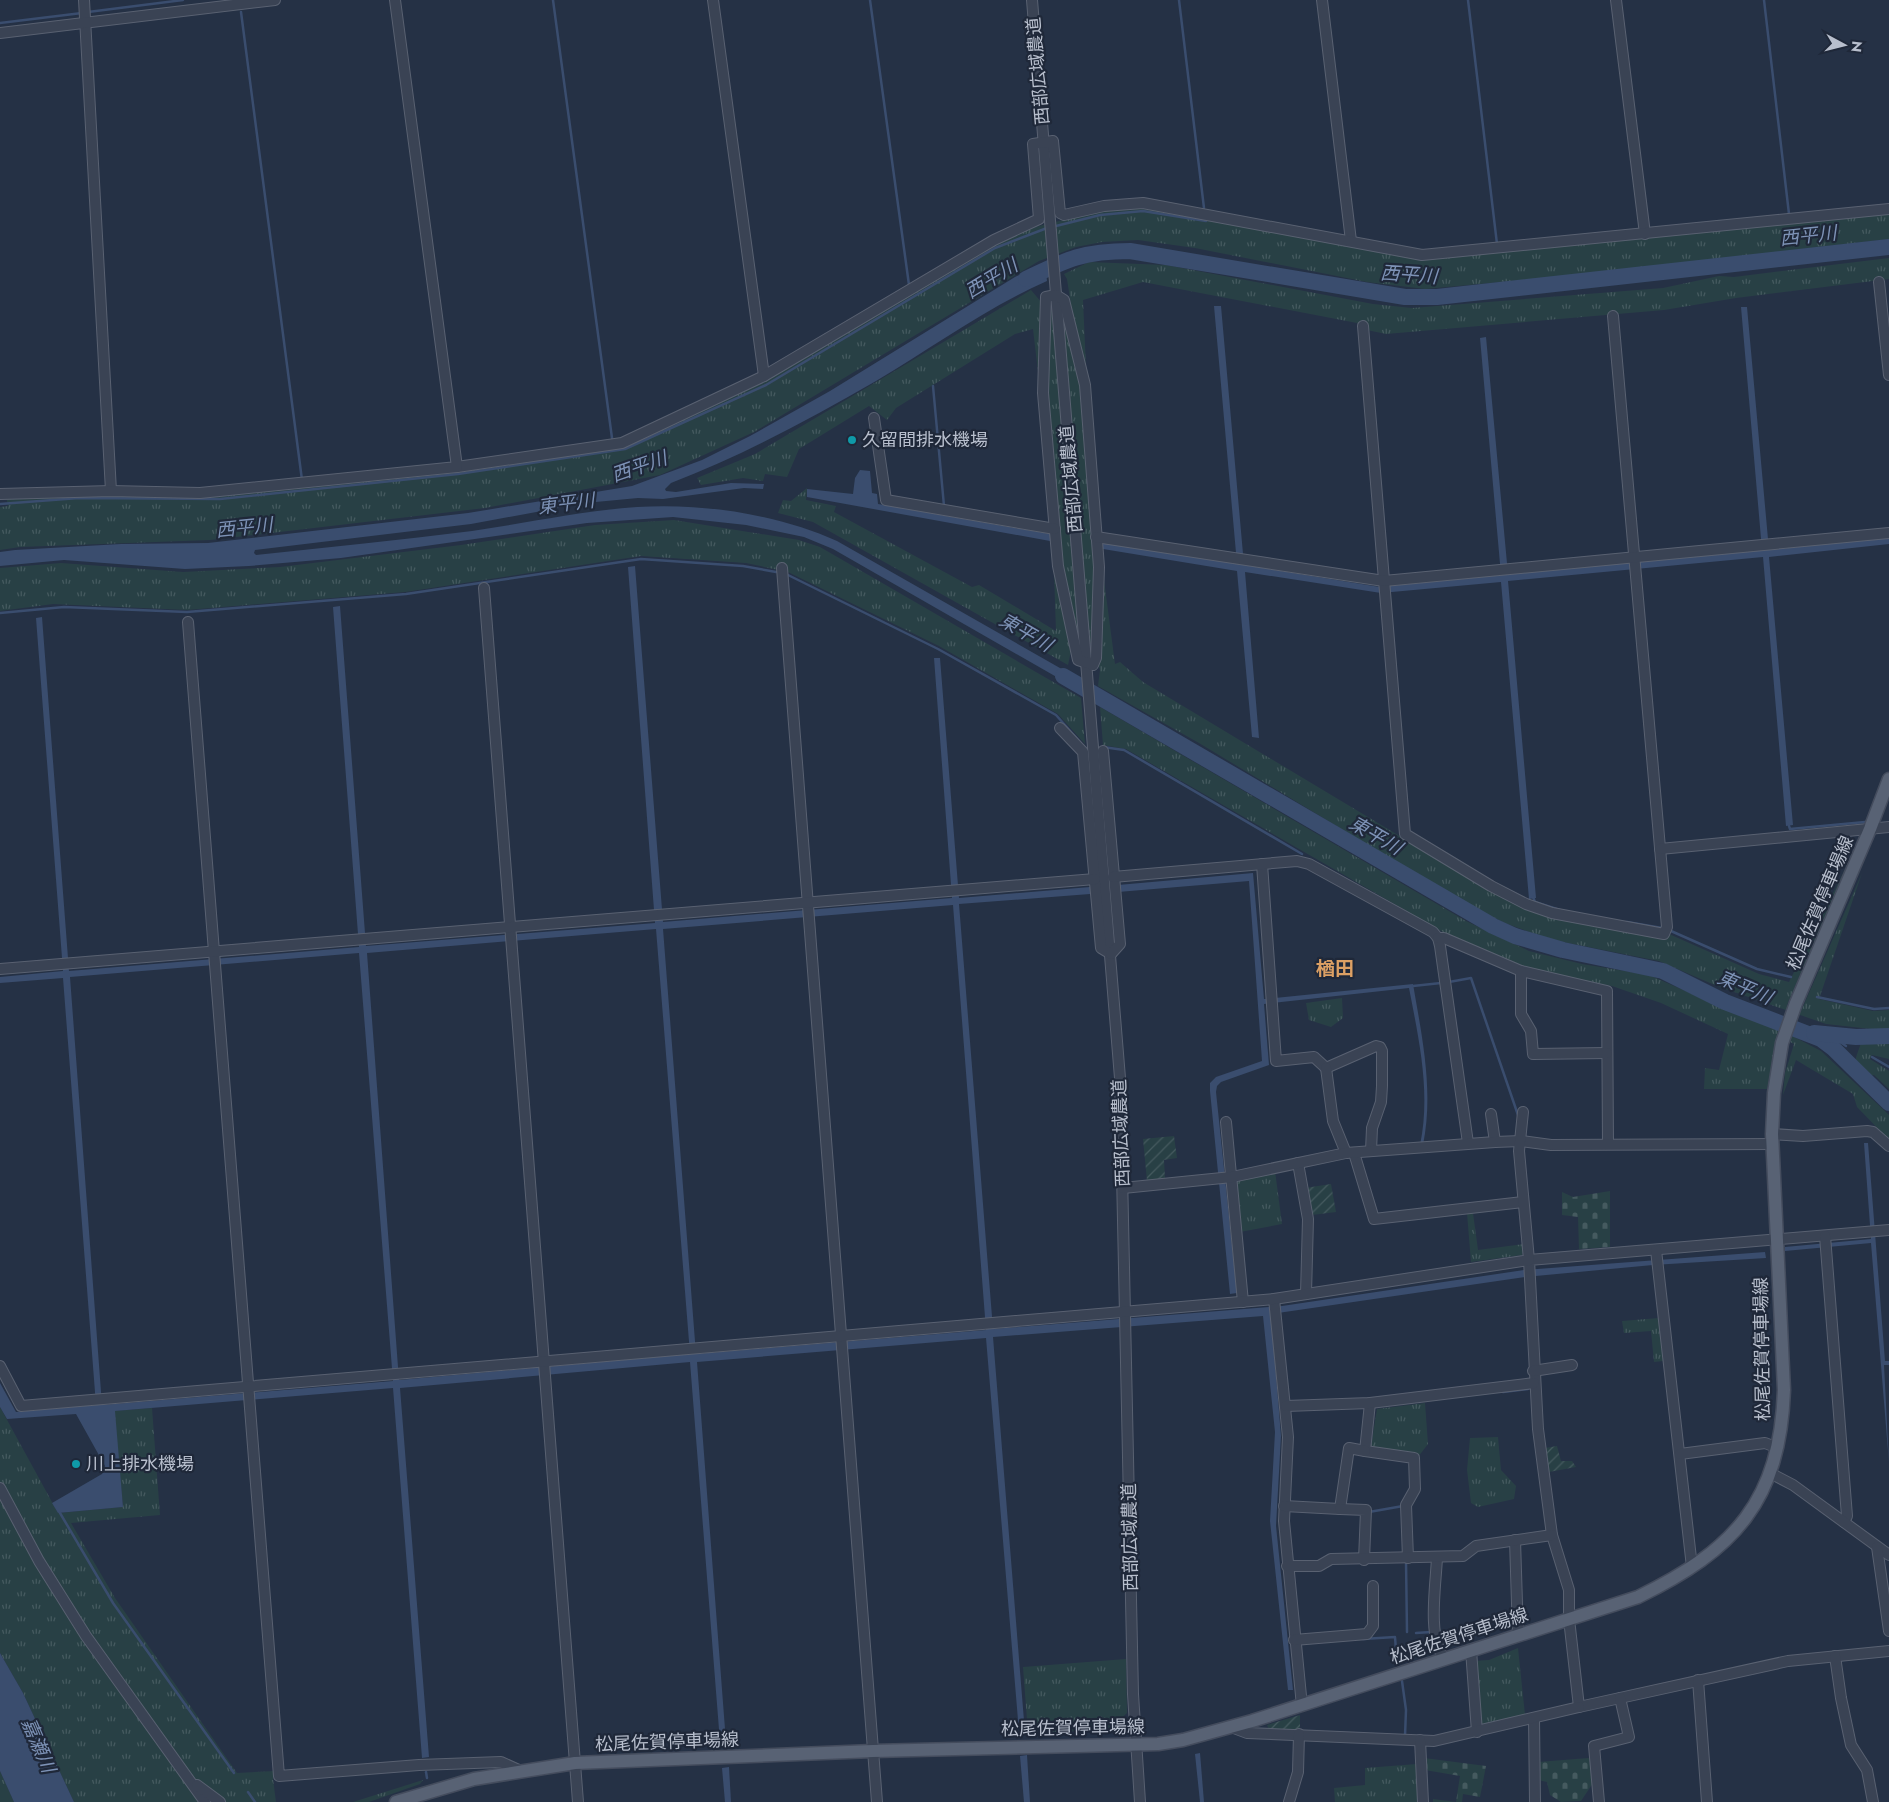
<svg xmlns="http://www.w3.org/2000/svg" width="1889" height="1802" viewBox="0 0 1889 1802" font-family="Jost,'Noto Sans JP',sans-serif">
<defs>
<pattern id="grass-tufts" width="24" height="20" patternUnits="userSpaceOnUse" patternTransform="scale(1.25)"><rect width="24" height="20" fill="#284045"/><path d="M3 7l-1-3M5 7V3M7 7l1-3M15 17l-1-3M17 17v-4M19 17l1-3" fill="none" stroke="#455a5f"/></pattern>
<pattern id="cemetery-stones" width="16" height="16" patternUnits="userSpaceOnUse" patternTransform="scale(1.25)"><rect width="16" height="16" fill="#284045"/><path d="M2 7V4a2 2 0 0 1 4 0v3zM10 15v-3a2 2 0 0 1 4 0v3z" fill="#455a5f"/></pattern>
<pattern id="garden-furrows" width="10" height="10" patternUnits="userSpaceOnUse" patternTransform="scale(1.25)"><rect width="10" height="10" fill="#284045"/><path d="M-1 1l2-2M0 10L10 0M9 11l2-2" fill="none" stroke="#455a5f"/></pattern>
</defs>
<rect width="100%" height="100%" fill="#253145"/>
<g fill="url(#grass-tufts)">
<polygon points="1144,208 1415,259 1648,238 1889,213 1889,239 1609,272 1425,289 1367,282 1195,248 1138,240 1102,242 1076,247 1039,261 754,432 660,475 485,508 210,540 20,547 0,550 0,507 8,506 6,496 111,494 199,496 624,446 763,382 993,243 1039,226 1104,210"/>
<polygon points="1889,258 1889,279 1736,298 1664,310 1386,334 1367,330 1357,323 1143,282 1083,300 1095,569 1104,580 1115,664 1120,662 1143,682 1493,892 1549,916 1669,934 1759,974 1789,982 1847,865 1787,1005 1801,1011 1862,873 1819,999 1873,1011 1889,1010 1889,1031 1826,1024 1717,986 1659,961 1548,939 1505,923 1464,903 1199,743 1098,686 1100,670 1092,644 1079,641 1071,651 1068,665 813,522 778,513 783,500 791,501 807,488 806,500 836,506 834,512 972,587 979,585 1056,631 1054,573 1061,568 1033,329 1015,334 896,408 887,420 869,406 799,449 787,477 765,474 763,481 743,478 701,485 697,478 755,454 1031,290 1042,303 1043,313 1071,305 1067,279 1064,274 1089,262 1166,265 1373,304 1412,308 1663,288 1719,276 1734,277"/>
<polygon points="674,520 799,540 820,547 1081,698 1085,744 1058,714 939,646 788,572 746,563 641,556 405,592 187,610 53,604 0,611 0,568 61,563 183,572 280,567 461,545 595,525"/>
<polygon points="1100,707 1466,921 1529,951 1582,964 1649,975 1733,1012 1777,1028 1821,1051 1889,1115 1889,1140 1857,1107 1853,1094 1796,1060 1783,1095 1785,1073 1794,1044 1778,1036 1767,1089 1704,1089 1705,1068 1719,1070 1728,1034 1661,1003 1612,986 1524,969 1443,932 1126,749 1103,745"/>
<polygon points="1342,998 1343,1018 1331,1027 1309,1020 1306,1003"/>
<path d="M1889 1039V1059L1872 1055 1870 1059 1889 1071V1089L1874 1075 1870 1076C1852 1059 1854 1064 1861 1043Z"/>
<polygon points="1275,1171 1282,1224 1240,1232 1235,1180"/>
<polygon points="1467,1213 1473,1213 1478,1250 1524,1244 1522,1255 1471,1262"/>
<polygon points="1659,1318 1663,1361 1654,1362 1651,1331 1624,1333 1622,1321"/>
<polygon points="1425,1403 1428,1444 1418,1457 1371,1446 1377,1409"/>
<polygon points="0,1407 58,1513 123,1507 114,1411 152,1408 160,1515 71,1523 115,1598 237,1773 275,1771 273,1779 276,1802 74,1802 23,1693 0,1653"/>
<polygon points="1498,1437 1501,1470 1516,1486 1514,1499 1478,1507 1471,1503 1467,1470 1470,1438"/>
<polygon points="1518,1648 1525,1715 1479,1726 1474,1661 1489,1660"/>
<polygon points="1126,1659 1127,1713 1108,1730 1028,1733 1023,1667"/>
<polygon points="1417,1764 1419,1802 1335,1802 1334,1788 1365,1785 1365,1768"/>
<polygon points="0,1771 14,1802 0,1802"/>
<polygon points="423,1780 420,1784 369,1802 353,1802"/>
</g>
<g fill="url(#cemetery-stones)">
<polygon points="1610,1191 1610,1247 1579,1249 1578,1217 1562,1215 1562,1192 1573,1197"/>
<polygon points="1424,1758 1486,1766 1480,1797 1463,1794 1462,1802 1433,1802 1433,1799 1456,1802 1460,1776 1425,1770"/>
<polygon points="1589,1758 1593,1783 1581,1801 1561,1802 1550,1795 1547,1782 1538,1780 1538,1762"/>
</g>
<g fill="url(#garden-furrows)">
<polygon points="1174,1136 1177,1158 1164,1160 1165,1178 1147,1181 1143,1139"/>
<polygon points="1331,1184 1336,1212 1312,1215 1305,1188"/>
<polygon points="1557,1446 1561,1461 1572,1461 1576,1467 1549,1472 1545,1448"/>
<polygon points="1300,1715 1300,1730 1269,1730 1267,1725"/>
</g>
<g fill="#3a4d6e" fill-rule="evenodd">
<path d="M1045 263 1047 281C986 308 933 347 876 381 810 419 742 456 671 483L665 489 666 491 676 492 731 483 764 484 763 489 744 488 663 499 638 498 585 503 471 524 255 550 254 553 256 555C328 547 400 540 472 531 527 523 581 511 637 507 703 503 777 514 837 541L1081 680V691L833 549 804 537 746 525 673 517 587 523 341 558 249 566 185 569 64 560 0 566V552L15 550 121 544 208 543 468 513 632 486 702 460 750 436 830 391 1015 277Z"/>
<polygon points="1214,306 1221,306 1244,565 1380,587 1501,575 1480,338 1486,337 1508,574 1762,550 1741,307 1747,307 1769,550 1889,538 1889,544 1769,557 1793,825 1786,826 1763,557 1508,581 1536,898 1529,899 1501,582 1381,593 1245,572 1259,738 1252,737 1237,571 1103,549 1103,543 1237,564"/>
<polygon points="860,470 870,471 872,493 877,494 878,504 1050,534 1050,541 807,497 807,489 853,494 855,478"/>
<path d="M635 566 663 922 952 898 934 658H940L959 898 1090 887V894L959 904 993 1329 1282 1306 1524 1270 1765 1252 1766 1258 1653 1265 1525 1277 1271 1314 1281 1436 1276 1526 1293 1690H1288L1270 1521 1275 1432 1263 1316 993 1337 1025 1733 1019 1732 986 1338 697 1362 726 1742H720L690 1362 400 1388 429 1757 422 1758 393 1388 115 1411 123 1507 58 1513 52 1503 102 1474 105 1466 76 1414 7 1419 0 1407V1383L16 1412 96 1405 63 978 0 983V977L63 971 36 618 42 617 69 971 359 947 333 607 340 606 366 946 655 923 628 567ZM953 905 986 1330 696 1354 663 929ZM656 929 690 1354 399 1380 367 953ZM359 953 393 1381 102 1405 70 977Z"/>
<path d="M1253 873 1264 999 1413 984C1422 1037 1434 1091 1423 1145H1420C1431 1093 1419 1040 1409 988L1264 1004 1269 1065 1221 1082 1217 1086 1216 1092 1237 1293 1230 1294 1210 1091V1083L1216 1077 1262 1061 1249 881 1118 892V885Z"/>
<polygon points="1864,1143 1868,1143 1885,1361 1889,1361 1889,1365 1884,1365 1889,1463 1871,1243 1785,1251 1785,1247 1871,1239"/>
<polygon points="0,1653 23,1693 74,1802 14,1802 0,1771"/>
<polygon points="1200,1753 1204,1802 1200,1802 1195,1754"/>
<polygon points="1027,1755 1030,1802 1024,1802 1020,1756"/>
<polygon points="729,1767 731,1802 725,1802 722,1768"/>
</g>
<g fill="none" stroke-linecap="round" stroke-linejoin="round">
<g stroke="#3a4d6e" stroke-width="2.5">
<polyline points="553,0 612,438"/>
<polyline points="870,0 909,285"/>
<polyline points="1179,0 1204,208"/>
<polyline points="1468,0 1497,244"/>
<polyline points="1764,0 1789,214"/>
<polyline points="88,12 183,0"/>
<polyline points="241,12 302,480"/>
<polyline points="0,23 82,13"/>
<polyline points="1052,227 1100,215 1143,211 1206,221"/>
<polyline points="933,386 944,506"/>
<polyline points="0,504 79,498 220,499 458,474 625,449 766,385 995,248 1047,228"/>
<polyline points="788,575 938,649 1056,715 1080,742"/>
<polyline points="0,613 64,607 187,612 406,594 641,559 743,566 776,572"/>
<polyline points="1103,747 1124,750 1302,854"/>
<polyline points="1789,826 1790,829 1865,822"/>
<polyline points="1533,897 1535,902 1560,910"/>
<polyline points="1627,922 1662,928"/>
<polyline points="1671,931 1757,969 1791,977"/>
<polyline points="1449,982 1471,978 1518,1115"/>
<polyline points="1413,986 1441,983"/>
<polyline points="1817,997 1874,1009 1889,1008"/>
<polyline points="1830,1035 1846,1046"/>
<polyline points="1872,1057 1889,1067"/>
<polyline points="1503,1392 1528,1389"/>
<polyline points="1369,1512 1403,1506"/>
<polyline points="60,1513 113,1603 234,1773"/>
<polyline points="1406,1561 1407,1632"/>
<polyline points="1439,1632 1475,1631"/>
<polyline points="1416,1633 1431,1632"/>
<polyline points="1363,1639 1395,1637 1397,1663"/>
<polyline points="1402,1681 1406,1710 1405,1736"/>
<polyline points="426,1772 427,1778"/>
<polyline points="248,1792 255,1802"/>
</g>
<g stroke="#3a4d6e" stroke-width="16">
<path d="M1026 279C1067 259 1084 251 1130 251L1405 297H1437L1889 247"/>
<polyline points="1063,676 1493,926 1515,936 1563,950 1663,971 1725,1002 1821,1039 1833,1048 1889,1103"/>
<polyline points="1814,1033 1856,1037 1889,1036"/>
</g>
<defs>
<g id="minor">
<polyline points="84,0 111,491"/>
<polyline points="713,0 764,376"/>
<polyline points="1032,0 1120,1078 1133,1694 1140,1802"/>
<polyline points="1322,0 1351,241"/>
<polyline points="1616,0 1645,234"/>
<polyline points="0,33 275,0"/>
<polyline points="1879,282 1889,375"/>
<polygon points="1056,295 1064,300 1085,385 1099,567 1096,658 1093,665 1078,660 1058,566 1043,393 1046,297"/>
<polyline points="1363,326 1405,834 1491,886 1526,904 1552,913 1664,934 1667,927 1613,316"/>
<polyline points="874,418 886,500 1055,529"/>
<polyline points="457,467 622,443 764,376 994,240 1039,219 1033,144 1053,141 1060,213 1064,215 1104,206 1143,203 1422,255 1889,209"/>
<polyline points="0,494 111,491 200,493 457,467 395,0"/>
<polyline points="1096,537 1384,581 1889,533"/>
<polyline points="782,568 877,1802"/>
<polyline points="484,588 578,1802"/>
<polyline points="188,622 279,1776 419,1765 501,1762 521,1771"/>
<polyline points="1060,728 1083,752 1101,948 1111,954"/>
<polyline points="1103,751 1120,944 1111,954"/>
<polyline points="1660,849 1889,827"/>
<polyline points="1262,864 1276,1061 1314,1057 1326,1068 1376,1046 1380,1047 1382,1051 1382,1086 1381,1102 1372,1128 1371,1151"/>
<polyline points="1113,877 1297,861 1309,864 1433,932 1438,938 1440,946 1468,1143"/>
<polyline points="1438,938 1444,938 1521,971 1607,991 1608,1144"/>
<polyline points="0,969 1095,879"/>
<polyline points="1521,971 1521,1014 1531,1031 1533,1054 1607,1053"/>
<polyline points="1326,1068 1333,1121 1346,1153"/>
<polyline points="1491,1114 1495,1142"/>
<polyline points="1226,1122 1243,1302"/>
<polyline points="1772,1134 1803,1136 1867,1131 1873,1132 1889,1146"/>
<polyline points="1354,1153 1374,1219 1523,1202"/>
<polyline points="1298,1163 1308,1219 1306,1294"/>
<polyline points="1123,1188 1232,1177 1346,1153 1495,1142 1521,1141 1551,1145 1773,1144"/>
<polyline points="1889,1230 1529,1260 1538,1429 1552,1535 1569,1590 1569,1619 1579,1707 1788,1661 1889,1651"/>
<polyline points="1825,1236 1847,1516 1844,1522"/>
<polyline points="1656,1250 1692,1567"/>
<polyline points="1274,1299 1288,1437 1284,1521 1302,1706"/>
<polyline points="0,1366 21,1406 1274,1299 1529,1260 1519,1151 1523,1112"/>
<polyline points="1533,1371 1572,1365"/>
<polyline points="1370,1403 1365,1451 1414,1458 1415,1489 1406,1505 1408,1558"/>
<polyline points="1286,1406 1370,1403 1534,1383"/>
<polyline points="1680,1454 1765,1443 1778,1448"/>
<polyline points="1770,1473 1793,1485 1889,1555"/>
<polyline points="0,1488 39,1561 86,1636 205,1802"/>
<polyline points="1284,1506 1340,1509 1349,1448 1365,1451"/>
<polyline points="1340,1509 1366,1510 1364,1560"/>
<polyline points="1515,1540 1518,1635"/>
<polyline points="1877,1547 1889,1631"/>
<path d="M1437 1557C1436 1585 1427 1636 1444 1658"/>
<polyline points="1287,1566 1319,1566 1331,1559 1463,1556 1476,1546 1552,1535"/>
<polyline points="1294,1640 1367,1634 1373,1626 1373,1586"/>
<polyline points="1471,1650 1477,1732"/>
<polyline points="1835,1656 1841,1698 1851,1745 1867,1770 1873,1802"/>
<polyline points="1698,1680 1707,1802"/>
<polyline points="1534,1718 1535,1802"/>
<polyline points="1231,1727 1247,1733 1434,1741 1579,1707"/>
<polyline points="1420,1740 1423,1802"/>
<polyline points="197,1785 220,1802"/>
<polyline points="1289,1802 1298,1772 1299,1734"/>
<polyline points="1599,1802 1594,1746 1629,1737 1620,1698"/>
</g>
<path id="major" d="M396 1802 474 1779 575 1763 873 1751 1158 1744 1183 1740 1252 1721 1638 1597C1735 1550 1780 1501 1784 1390L1772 1134 1774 1093 1782 1043 1796 1003 1870 829 1889 779"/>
</defs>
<use href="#minor" stroke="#596171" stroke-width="12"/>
<use href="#major" stroke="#444c5d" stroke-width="15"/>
<use href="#minor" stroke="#3a4354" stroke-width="10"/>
<use href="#major" stroke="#586274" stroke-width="12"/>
</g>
<g fill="#0f9aa8" stroke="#1f2839" stroke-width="2">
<circle cx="852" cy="440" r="5"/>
<circle cx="76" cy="1464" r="5"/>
</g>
<g text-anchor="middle" stroke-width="4.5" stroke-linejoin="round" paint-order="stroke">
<g font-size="18" fill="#b8bfcd" stroke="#1f2839">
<text transform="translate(1038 71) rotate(-95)" y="6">西部広域農道</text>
<text transform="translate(1071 479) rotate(-95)" y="6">西部広域農道</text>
<text transform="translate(1820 903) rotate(-67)" y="6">松尾佐賀停車場線</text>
<text transform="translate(1121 1133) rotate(-92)" y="6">西部広域農道</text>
<text transform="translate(1762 1349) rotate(-91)" y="6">松尾佐賀停車場線</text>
<text transform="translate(1130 1537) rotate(-91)" y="6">西部広域農道</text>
<text transform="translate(1459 1636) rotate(-18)" y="6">松尾佐賀停車場線</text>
<text transform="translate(1073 1728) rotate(-1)" y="6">松尾佐賀停車場線</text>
<text transform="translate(667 1742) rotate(-2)" y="6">松尾佐賀停車場線</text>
</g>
<g font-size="18" fill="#b8bfcd" stroke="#1f2839" text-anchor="start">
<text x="862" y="446">久留間排水機場</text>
<text x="86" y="1470">川上排水機場</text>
</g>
<g font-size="19" font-style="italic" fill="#7d92b6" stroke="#1f2839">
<text transform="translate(1808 235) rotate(-6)" y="7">西平川</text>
<text transform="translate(1409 274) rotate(4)" y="7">西平川</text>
<text transform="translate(991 278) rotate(-31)" y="7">西平川</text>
<text transform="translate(639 466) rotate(-19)" y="7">西平川</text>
<text transform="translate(566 503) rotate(-7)" y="7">東平川</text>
<text transform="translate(244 527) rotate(-6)" y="7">西平川</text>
<text transform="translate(1026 632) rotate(30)" y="7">東平川</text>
<text transform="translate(1376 835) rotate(30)" y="7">東平川</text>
<text transform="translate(1745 987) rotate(23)" y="7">東平川</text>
<text transform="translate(39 1745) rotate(67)" y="7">嘉瀬川</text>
</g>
<g font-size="19" font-weight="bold" fill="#dca064" stroke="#1f2839">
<text x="1335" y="975">楢田</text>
</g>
</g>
<g transform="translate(1844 45) rotate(97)" stroke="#1f2839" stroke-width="4" paint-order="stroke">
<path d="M0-4L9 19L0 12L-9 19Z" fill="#b8bfcd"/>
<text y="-8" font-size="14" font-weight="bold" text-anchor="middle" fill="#b8bfcd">N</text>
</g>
</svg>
